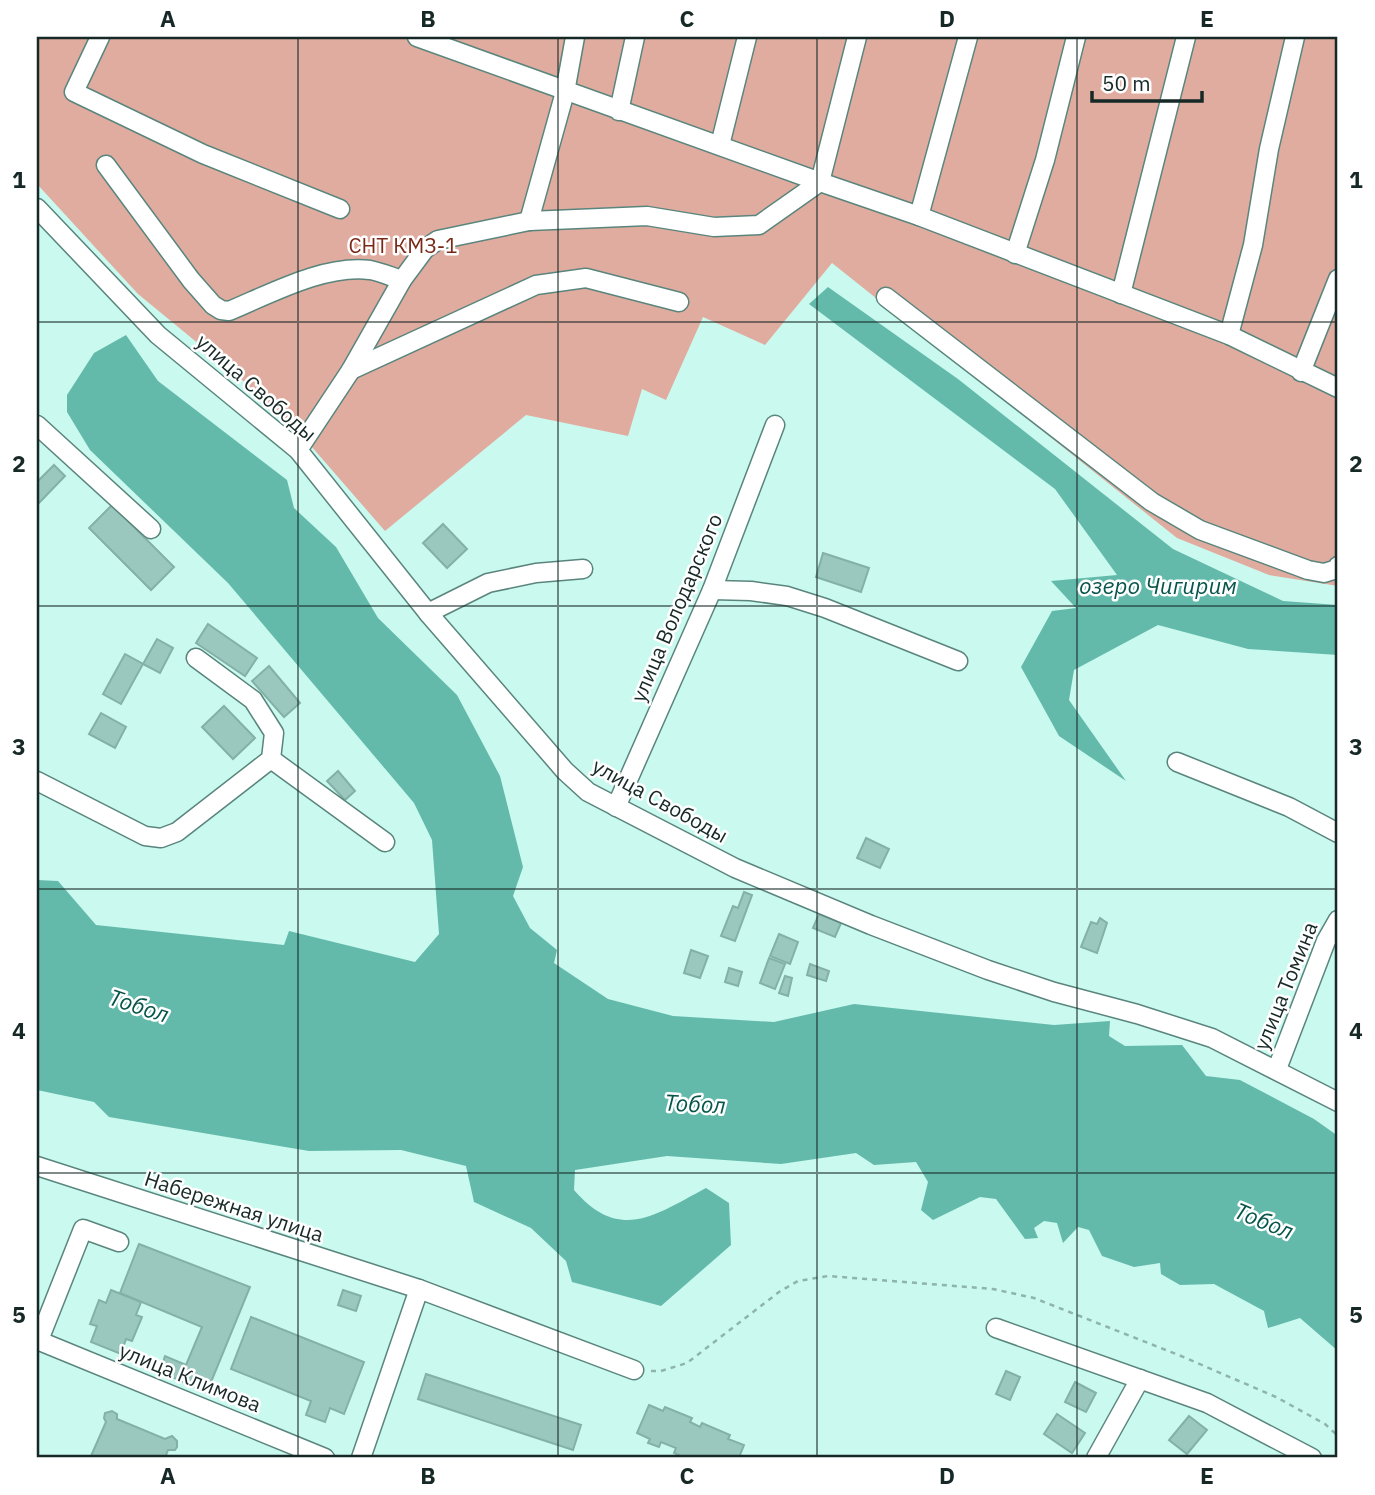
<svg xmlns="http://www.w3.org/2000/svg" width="1375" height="1495" viewBox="0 0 1375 1495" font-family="'IBM Plex Sans',sans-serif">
<rect width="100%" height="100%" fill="#caf9ef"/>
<polygon fill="#e0ac9f" points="37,37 1338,37 1338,586 1269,575 1177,538 832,263 765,345 703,317 666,400 642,389 628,436 526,415 385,531 311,446 239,377 138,294 37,184"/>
<g fill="#63baab">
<polygon points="828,287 958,379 1173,549 1283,601 1338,605 1338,655 1248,649 1158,625 1074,670 1069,700 1126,781 1059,736 1021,667 1052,611 1076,608 1051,581 1117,575 1055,489 809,304"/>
<path d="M126 335 158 381 287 480 294 508 336 547 378 618 457 695 500 776 523 867 513 896 530 928 557 950 554 963 608 999 673 1016 774 1022 854 1004 1054 1025 1110 1021 1109 1036 1125 1046 1182 1045 1206 1076 1240 1080 1314 1119 1338 1136V1351L1300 1318 1268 1328 1264 1311 1214 1284 1180 1285 1161 1274 1160 1263 1134 1267 1102 1256 1089 1230 1078 1227 1063 1243 1057 1223 1044 1221 1034 1228 1038 1238 1025 1239 996 1199 980 1197 933 1220 921 1210 928 1182 916 1162 874 1165 856 1153 781 1164 667 1156 575 1170 574 1190C620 1243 655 1215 706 1188L729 1203 731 1245 661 1306 572 1282 566 1261 531 1228 474 1202 466 1166 401 1150 309 1151 109 1117 94 1102 37 1090V880L58 881 96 925 284 945 289 931 415 962 439 934 432 840 414 803 228 583 90 450 67 412V395L94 353Z"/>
</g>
<g fill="#9ac8bf" stroke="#83b1a8" stroke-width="2">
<polygon points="54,465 65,476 37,505 37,482"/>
<polygon points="112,505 174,567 151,590 89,528"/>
<polygon points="443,524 467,549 447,568 423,543"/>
<polygon points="823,553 869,568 861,592 816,577"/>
<polygon points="208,624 257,658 245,676 196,643"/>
<polygon points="157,639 173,648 160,673 143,664"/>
<polygon points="125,654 143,664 121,704 103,694"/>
<polygon points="269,666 300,703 284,717 252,681"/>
<polygon points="224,706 255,738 233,759 202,727"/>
<polygon points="101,713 126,727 115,748 89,734"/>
<polygon points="338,771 355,791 345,800 327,781"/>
<polygon points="866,838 889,849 880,868 857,858"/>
<polygon points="744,892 752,895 735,941 721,936 733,906 738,908"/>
<polygon points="819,914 841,923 835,937 813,928"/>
<polygon points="1100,918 1107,923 1097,953 1081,947 1091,922 1097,924"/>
<polygon points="779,934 798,942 790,964 770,956"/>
<polygon points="691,950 708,956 700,978 684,973"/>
<polygon points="769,958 785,964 775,989 760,983"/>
<polygon points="810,964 829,971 826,981 807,975"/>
<polygon points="729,968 742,972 738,986 725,982"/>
<polygon points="785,976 792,978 788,996 779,993"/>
<polygon points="139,1244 250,1287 207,1392 160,1372 165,1356 186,1365 202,1327 120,1293"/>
<polygon points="111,1290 141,1302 136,1315 142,1317 132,1341 126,1339 121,1354 91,1342 97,1326 90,1324 99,1300 106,1303"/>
<polygon points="343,1290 361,1296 356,1311 338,1305"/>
<polygon points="251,1317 364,1362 344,1414 330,1408 325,1422 306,1415 311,1401 231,1369"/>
<polygon points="1006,1371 1020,1377 1010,1400 996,1394"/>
<polygon points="426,1374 581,1425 573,1450 418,1399"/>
<polygon points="1075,1382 1096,1393 1086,1412 1065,1402"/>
<polygon points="649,1405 663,1411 665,1407 692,1418 690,1422 700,1427 702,1423 730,1435 728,1439 744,1445 740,1455 744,1458 696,1458 691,1456 685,1458 674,1453 676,1448 661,1442 659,1447 648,1443 650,1439 637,1433"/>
<polygon points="112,1411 117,1414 117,1419 165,1439 172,1436 177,1441 177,1447 175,1450 168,1450 165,1458 87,1458 91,1456 106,1422 104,1418 105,1413"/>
<polygon points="1057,1414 1085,1433 1072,1453 1044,1434"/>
<polygon points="1189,1416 1207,1430 1187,1454 1169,1440"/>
</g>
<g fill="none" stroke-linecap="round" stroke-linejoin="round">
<defs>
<g id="minor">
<polyline points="100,37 74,92 203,154 340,209"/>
<polyline points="417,37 820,182 857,37"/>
<polyline points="619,111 635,37"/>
<polyline points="720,145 747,37"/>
<path d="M106 165 191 280 213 305 221 310 229 311C270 294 325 264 370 270 381 272 392 277 402 280"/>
<polyline points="37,208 158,335 298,450 428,613 565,771 588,792 735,868 871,925 988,970 1054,992 1137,1014 1212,1038 1338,1102"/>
<polyline points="919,216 968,37"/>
<polyline points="529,221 565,92 575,37"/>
<polyline points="1015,254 1045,160 1076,37"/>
<polyline points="1121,294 1186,37"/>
<polyline points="886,297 1152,502 1200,530 1308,570 1324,573 1337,569 1338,566"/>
<polyline points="1229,335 1253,245 1269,149 1295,37"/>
<polyline points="351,370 536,285 586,278 679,302"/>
<polyline points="1301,372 1338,279"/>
<polyline points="37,425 151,529"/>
<polyline points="298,450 351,370 402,280 425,249 438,240 529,221 647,216 714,227 759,225 820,182 919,216 1229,335 1338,388"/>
<polyline points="712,590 751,591 787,596 825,608 958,661"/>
<polyline points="428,613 488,583 536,573 583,569"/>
<polyline points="271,759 385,842"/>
<polyline points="1177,762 1289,807 1338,833"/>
<polyline points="37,781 145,836 161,838 177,832 271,759 274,733 253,700 196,658"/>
<polyline points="616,807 712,590 775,425"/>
<polyline points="1277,1069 1326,941 1338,920"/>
<polyline points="37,1166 419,1289 634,1370"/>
<polyline points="996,1328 1207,1403 1312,1458"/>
<polyline points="37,1340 325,1458"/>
<polyline points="39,1340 83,1229 119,1242"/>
<polyline points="361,1458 419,1289"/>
<polyline points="1096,1458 1140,1379"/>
</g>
</defs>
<use href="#minor" stroke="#59857d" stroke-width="21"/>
<polyline stroke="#8eb4ac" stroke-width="2.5" stroke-dasharray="5 5" stroke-linecap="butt" points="651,1371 661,1371 687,1363 779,1292 798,1281 828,1276 993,1289 1034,1298 1181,1356 1276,1397 1325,1424 1338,1436"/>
<use href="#minor" stroke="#fff" stroke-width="18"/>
</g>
<path fill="none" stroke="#172926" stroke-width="2" stroke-opacity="0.55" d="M298 37V1458M558 37V1458M817 37V1458M1077 37V1458M37 322H1338M37 606H1338M37 889H1338M37 1173H1338"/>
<g text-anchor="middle" stroke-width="5" stroke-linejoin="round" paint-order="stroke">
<g font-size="21" fill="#792816" stroke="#fff">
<text x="403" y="253">СНТ КМЗ-1</text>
</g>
<g font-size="21" fill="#172926" stroke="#fff">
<text transform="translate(256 388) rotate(41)" y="7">улица Свободы</text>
<text transform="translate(677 608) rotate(-67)" y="7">улица Володарского</text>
<text transform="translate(660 801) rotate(29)" y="7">улица Свободы</text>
<text transform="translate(1286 986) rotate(-68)" y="7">улица Томина</text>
<text transform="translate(234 1207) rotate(18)" y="7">Набережная улица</text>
<text transform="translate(190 1378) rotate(22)" y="7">улица Климова</text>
</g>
<g font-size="23" font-style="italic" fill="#07554b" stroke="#fff">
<text x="1158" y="594">озеро Чигирим</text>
<text transform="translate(139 1006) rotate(18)" y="8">Тобол</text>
<text transform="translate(695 1104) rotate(3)" y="8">Тобол</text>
<text transform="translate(1264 1221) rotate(22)" y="8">Тобол</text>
</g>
</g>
<rect width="1375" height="1495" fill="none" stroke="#ffffff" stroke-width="77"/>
<path d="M1092 91v10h110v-10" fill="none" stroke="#172926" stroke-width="3.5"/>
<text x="1102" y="91" font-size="21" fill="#172926" stroke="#ffffff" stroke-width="5" paint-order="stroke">50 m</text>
<rect x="38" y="38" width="1298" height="1418" fill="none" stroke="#172926" stroke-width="2.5"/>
<g font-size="23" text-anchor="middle" font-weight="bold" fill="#172926">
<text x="168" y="27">A</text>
<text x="428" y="27">B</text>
<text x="687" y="27">C</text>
<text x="947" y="27">D</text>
<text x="1207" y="27">E</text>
<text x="19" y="188">1</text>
<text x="1356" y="188">1</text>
<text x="19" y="472">2</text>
<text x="1356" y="472">2</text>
<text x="19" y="755">3</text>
<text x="1356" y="755">3</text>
<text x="19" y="1039">4</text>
<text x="1356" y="1039">4</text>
<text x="19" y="1323">5</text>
<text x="1356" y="1323">5</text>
<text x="168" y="1484">A</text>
<text x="428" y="1484">B</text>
<text x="687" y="1484">C</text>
<text x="947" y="1484">D</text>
<text x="1207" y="1484">E</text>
</g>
</svg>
